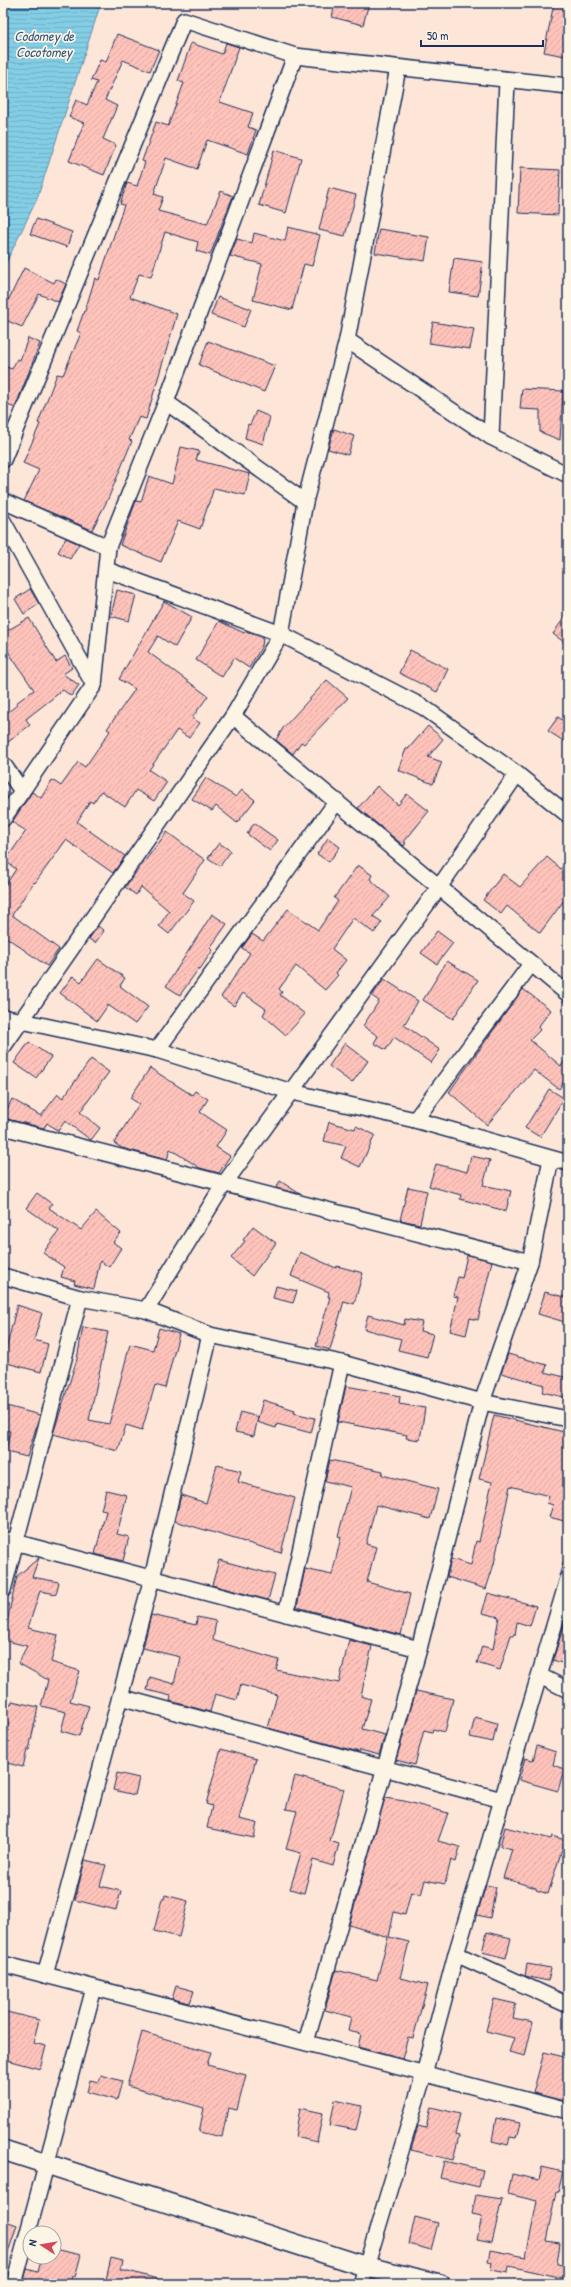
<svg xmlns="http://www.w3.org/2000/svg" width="571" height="2287" viewBox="0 0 571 2287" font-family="'Patrick Hand',sans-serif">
<defs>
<pattern id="water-rules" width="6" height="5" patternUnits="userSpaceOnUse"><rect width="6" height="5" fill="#84cee5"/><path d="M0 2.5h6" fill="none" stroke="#71b1c7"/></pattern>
<pattern id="building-hatch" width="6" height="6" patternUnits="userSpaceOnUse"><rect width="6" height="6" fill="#ffc3bb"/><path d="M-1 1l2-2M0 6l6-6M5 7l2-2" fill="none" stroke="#daa8a3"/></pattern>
</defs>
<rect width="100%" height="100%" fill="#fde6d8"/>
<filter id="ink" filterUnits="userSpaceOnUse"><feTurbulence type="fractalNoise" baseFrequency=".025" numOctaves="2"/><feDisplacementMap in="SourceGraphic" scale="8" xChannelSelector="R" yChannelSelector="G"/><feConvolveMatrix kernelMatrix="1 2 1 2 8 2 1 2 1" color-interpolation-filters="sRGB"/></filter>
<g filter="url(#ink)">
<polygon fill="url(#water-rules)" stroke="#5a8eaf" points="3,3 101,3 37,199 3,269"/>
<g fill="url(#building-hatch)" stroke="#1b2f5e">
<polygon points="335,3 369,3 363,25 332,17"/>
<polygon points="554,3 568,6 568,42 565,56 544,52"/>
<polygon points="117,34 159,50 150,71 123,60 105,100 117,106 103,139 116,145 104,175 69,161 84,123 69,117 76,100 87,105 97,82 91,80 100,60 106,62"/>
<polygon points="191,43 222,54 226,43 239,47 220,102 253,113 248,127 256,130 248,154 207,140 197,169 166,158 154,194 163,197 158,211 207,224 221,191 233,196 210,255 196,251 198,242 165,232 151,277 139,274 130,297 177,314 146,419 139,417 129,440 132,441 108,499 92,530 24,501 39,470 23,463 40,424 38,423 57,374 63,375 81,333 77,331 83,314 84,314 95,278 99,280 124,205 120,204 127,183 137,186 145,162 142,161 156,122 168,126 184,83 178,81"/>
<polygon points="274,150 301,158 286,213 259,205"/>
<polygon points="520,168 560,170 558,215 518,213"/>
<polygon points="329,188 356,195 345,236 319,230"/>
<polygon points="36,219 72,232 67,247 30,234"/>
<polygon points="288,227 320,235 312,266 304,264 292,310 253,300 262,264 230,256 237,239 252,243 254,233 285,241"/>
<polygon points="379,229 429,237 425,261 375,253"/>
<polygon points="454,258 483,262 478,296 449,292"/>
<polygon points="24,268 54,283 56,279 66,284 58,302 39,294 22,327 3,319 3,302 7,303"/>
<polygon points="218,297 251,309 244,327 211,315"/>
<polygon points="433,322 474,329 470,349 429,343"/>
<polygon points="28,338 40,343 15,408 3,403 3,366 12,369 17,359 20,360"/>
<polygon points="208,341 275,366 264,392 199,365"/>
<polygon points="522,389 563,391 560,440 540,432 540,410 520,409"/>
<polygon points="256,411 270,417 263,444 245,438 248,424 250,425"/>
<polygon points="334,429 354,436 348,455 328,449"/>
<polygon points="181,447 199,451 196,460 250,474 245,495 214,488 200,529 178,521 161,562 120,545 136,501 141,502 149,476 172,484"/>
<polygon points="66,538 79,544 70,559 58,552"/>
<polygon points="30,589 39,604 24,614 15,599"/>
<polygon points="117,590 136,595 129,621 111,616"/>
<polygon points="164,601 192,617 175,647 158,636 148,652 208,696 192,718 200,723 189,738 177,730 149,770 167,782 154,801 136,790 125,807 101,791 93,803 90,801 77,822 125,856 113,873 66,840 35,883 34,882 12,915 59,949 47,966 3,935 3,889 16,869 5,861 26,831 12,822 32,792 41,798 52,780 61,786 78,762 85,767 110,731 107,729 135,689 119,679"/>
<polygon points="568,612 568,645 553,634"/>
<polygon points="29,618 56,662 65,656 72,668 63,674 79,685 71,696 63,690 26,719 30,725 3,746 3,716 17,705 16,703 34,690 3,644 3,633"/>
<polygon points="219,621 244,633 246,631 263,638 262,646 249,668 234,658 222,677 196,660"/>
<polygon points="410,650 448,669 437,692 399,673"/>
<polygon points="327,680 348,698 304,744 301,742 293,754 276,740 283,728"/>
<polygon points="558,717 568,724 568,744 548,731"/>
<polygon points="428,726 443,739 428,757 442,762 433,784 398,770 406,749 408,749"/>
<polygon points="206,778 236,797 242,790 255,800 237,823 216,806 212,811 192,799"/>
<polygon points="377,786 398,805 407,794 429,811 404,842 406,843 404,846 358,808"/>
<polygon points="254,823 278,840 270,851 247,834"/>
<polygon points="167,832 205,860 183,893 194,901 169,934 159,926 169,911 141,887 136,895 125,887"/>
<polygon points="328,838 340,847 329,862 317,854"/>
<polygon points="219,843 231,851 220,866 208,858"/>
<polygon points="547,857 561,869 568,859 568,895 540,933 507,906 501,914 483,900 503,874 520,887"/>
<polygon points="358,865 372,875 370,879 390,897 373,916 382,922 374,933 353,918 332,949 346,960 336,973 338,975 325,990 296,966 279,989 282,992 280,995 305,1014 286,1035 263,1015 266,1009 243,993 234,1006 221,997 250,953 242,948 252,934 263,941 288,909 318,930 338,901 334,898"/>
<polygon points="212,914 227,924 210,948 213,950 200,969 199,968 180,995 166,986"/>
<polygon points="98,926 104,931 95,943 89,939"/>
<polygon points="437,931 453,943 437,964 421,953"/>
<polygon points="98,959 125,978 120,986 148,1007 135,1024 108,1005 97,1021 60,993 73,976 81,982"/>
<polygon points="447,961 478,980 453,1019 423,1000"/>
<polygon points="384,979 418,1001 404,1025 440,1050 431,1063 394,1037 386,1050 374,1043 378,1036 363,1026 379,1001 372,996"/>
<polygon points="523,989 551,1010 538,1027 540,1030 530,1040 561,1066 568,1057 568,1077 559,1089 534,1070 487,1125 449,1092"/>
<polygon points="29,1042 51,1057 36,1078 14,1063"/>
<polygon points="345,1043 368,1061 352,1083 329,1066"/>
<polygon points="91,1059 109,1072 80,1112 100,1128 91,1140 65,1121 58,1131 47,1123 44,1128 3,1118 12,1099 41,1116 58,1094 63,1098"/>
<polygon points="150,1068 192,1095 195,1091 208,1099 200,1112 227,1130 216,1147 230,1156 219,1173 200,1168 170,1149 167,1160 122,1148 114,1143 139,1104 130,1098"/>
<polygon points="549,1089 564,1098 540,1137 525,1128"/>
<polygon points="329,1122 355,1129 356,1126 375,1135 360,1167 341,1158 346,1146 324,1141"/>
<polygon points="471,1156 490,1160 483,1185 511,1191 506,1211 460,1199 461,1195 429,1186 436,1164 467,1172"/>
<polygon points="280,1181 300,1194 276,1188"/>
<polygon points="408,1187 427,1191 420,1224 400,1220"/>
<polygon points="37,1193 52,1204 49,1208 81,1230 96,1212 121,1233 113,1242 121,1248 109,1267 100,1261 94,1289 74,1284 75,1281 61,1277 64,1267 43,1253 59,1231 26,1208"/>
<polygon points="253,1226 276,1243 252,1276 231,1258 245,1241 243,1240"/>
<polygon points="300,1252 336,1268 337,1266 363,1273 354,1304 344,1301 330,1350 316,1346 330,1297 328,1297 329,1292 291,1276"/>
<polygon points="467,1255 492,1261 478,1320 470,1318 466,1335 450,1331 458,1297 453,1296 458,1277 462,1278"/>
<polygon points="276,1286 297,1291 293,1303 273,1298"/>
<polygon points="545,1292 568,1298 568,1323 538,1314"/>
<polygon points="17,1305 42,1313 34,1340 48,1344 41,1372 3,1362"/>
<polygon points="368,1315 404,1325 405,1319 422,1322 420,1331 433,1334 427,1357 398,1350 401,1339 364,1329"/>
<polygon points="83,1327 108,1332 89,1420 109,1424 130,1344 153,1350 159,1328 179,1334 165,1388 155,1385 142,1430 126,1425 118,1451 53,1434 77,1359"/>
<polygon points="508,1354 547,1365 545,1372 568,1378 568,1398 542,1392 544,1385 501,1373"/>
<polygon points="346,1386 400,1396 399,1404 425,1408 420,1440 406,1438 407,1435 338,1422"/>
<polygon points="263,1400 295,1410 294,1413 315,1418 311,1433 277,1424 276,1428 257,1422"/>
<polygon points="3,1405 40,1415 27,1457 6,1452 10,1431 3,1430"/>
<polygon points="240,1412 258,1417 254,1436 235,1432"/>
<polygon points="494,1415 568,1433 568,1522 549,1517 553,1505 547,1503 549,1496 510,1486 494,1564 486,1589 447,1577 451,1559 471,1565 476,1541 479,1542 492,1482 479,1479"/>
<polygon points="330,1460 383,1471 382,1475 438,1489 430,1519 376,1505 366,1544 376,1547 367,1582 410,1594 401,1635 297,1607 305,1569 332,1575 341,1537 338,1536 351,1487 325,1481"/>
<polygon points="217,1465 241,1471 238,1482 295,1498 281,1553 175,1521 181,1495 206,1503"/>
<polygon points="106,1490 127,1495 117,1534 129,1537 123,1561 95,1554 106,1511 101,1510"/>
<polygon points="39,1558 32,1577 59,1582 56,1594 40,1591 28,1628 58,1635 51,1662 80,1671 70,1701 89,1706 79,1736 61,1731 66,1712 41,1706 48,1680 18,1663 27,1646 3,1640 17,1576"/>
<polygon points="219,1560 275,1575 268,1600 212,1585"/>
<polygon points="564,1560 568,1560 568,1570 562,1572 559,1576"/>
<polygon points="488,1593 536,1606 530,1626 517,1622 515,1635 511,1635 500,1670 477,1663 482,1646 493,1649 499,1617 482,1613"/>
<polygon points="151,1615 196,1625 197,1617 216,1621 213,1640 215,1641 279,1660 276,1670 339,1683 349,1640 372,1646 361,1696 371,1699 362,1729 385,1735 379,1755 360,1750 359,1752 268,1728 277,1695 241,1685 237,1700 215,1694 210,1712 170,1701 171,1696 147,1690 150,1677 174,1684 180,1657 143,1648"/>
<polygon points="565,1622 568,1622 568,1665 553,1660"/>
<polygon points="416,1691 453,1699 445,1732 433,1729 432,1732 424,1730 415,1765 396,1760"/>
<polygon points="12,1701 38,1707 29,1750 27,1750 23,1767 3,1762 6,1745 3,1744 9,1722 3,1720 3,1703 11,1705"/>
<polygon points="475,1717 497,1723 493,1742 470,1737"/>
<polygon points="537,1746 556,1752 553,1765 564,1769 558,1791 519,1780 525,1758 533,1760"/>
<polygon points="221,1749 256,1759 239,1819 257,1823 254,1838 207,1828 212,1806 206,1804"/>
<polygon points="117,1773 139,1778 135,1795 113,1790"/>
<polygon points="295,1776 344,1789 330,1841 339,1844 333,1866 313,1860 304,1893 290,1889 301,1853 286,1849 297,1811 286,1809"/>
<polygon points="385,1798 404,1801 448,1813 438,1841 460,1847 456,1862 451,1860 445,1884 425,1880 421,1895 411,1892 405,1915 394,1912 389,1937 409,1942 400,1978 428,1985 413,2038 408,2037 402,2059 358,2047 361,2034 348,2031 351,2017 325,2010 336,1970 377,1980 388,1937 349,1925"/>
<polygon points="505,1827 551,1839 552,1836 565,1840 548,1894 536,1890 536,1888 503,1878 512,1849 500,1846"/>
<polygon points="85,1860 106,1865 100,1886 121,1891 116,1910 75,1900"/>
<polygon points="486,1885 496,1887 490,1918 477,1915"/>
<polygon points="165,1895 188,1901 179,1937 154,1931 162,1899 164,1899"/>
<polygon points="487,1932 511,1938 506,1958 482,1952"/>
<polygon points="527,1964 551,1968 548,1981 525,1976"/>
<polygon points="176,1986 194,1991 190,2003 172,1999"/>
<polygon points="494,1999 516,2004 513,2018 533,2022 525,2056 509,2052 514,2038 486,2031"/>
<polygon points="3,2011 39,2020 33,2043 46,2046 40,2069 3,2059"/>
<polygon points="142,2032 211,2052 207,2065 246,2075 237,2110 228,2108 222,2137 199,2132 204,2108 127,2086"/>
<polygon points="544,2052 568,2058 568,2102 533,2093"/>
<polygon points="101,2075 122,2081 117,2100 87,2092 90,2080 99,2082"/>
<polygon points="335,2100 362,2106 356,2130 330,2125"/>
<polygon points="431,2107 460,2114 455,2135 459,2136 453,2160 411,2150 418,2126 426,2128"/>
<polygon points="300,2108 323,2113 317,2142 295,2137"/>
<polygon points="496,2118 520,2123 516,2138 510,2137 508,2145 492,2141"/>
<polygon points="444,2161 483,2170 479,2187 440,2178"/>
<polygon points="542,2167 563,2172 558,2192 556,2192 546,2241 560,2243 557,2264 568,2266 568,2279 509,2266 508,2273 491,2270 492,2262 488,2261 490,2250 526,2257 537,2201 508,2194 512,2174 539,2180"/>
<polygon points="476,2195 502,2199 492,2243 477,2240 482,2216 472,2214"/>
<polygon points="415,2217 438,2223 431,2250 409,2244"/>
<polygon points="3,2220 17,2225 6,2259 3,2259"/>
<polygon points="54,2249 81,2255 75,2277 72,2276 70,2284 23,2284 27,2269 38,2272 42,2257 54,2257"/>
<polygon points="111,2258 123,2261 121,2269 161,2280 160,2284 105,2284"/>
</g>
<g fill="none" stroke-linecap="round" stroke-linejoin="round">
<defs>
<g id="minor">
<polyline points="347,340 491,437 568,475"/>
<polyline points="166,402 305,502"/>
<polyline points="491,437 507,81"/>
<polyline points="3,460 184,20 295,56 568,86"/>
<polyline points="3,501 108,547"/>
<polyline points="3,521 94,685"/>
<polyline points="107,570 281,634 423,707 517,774 568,815"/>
<polyline points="233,716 568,994"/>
<polyline points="3,764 22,791"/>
<polyline points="3,819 94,685 108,547 166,402 295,56"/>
<polyline points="3,1017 157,1050 292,1092 415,1120 568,1163"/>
<polyline points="3,1047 233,716 281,634 305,502 347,340 398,68"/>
<polyline points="157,1050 337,801"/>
<polyline points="415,1120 531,964"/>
<polyline points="3,1127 530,1262"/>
<polyline points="3,1276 80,1298 146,1310 210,1335 342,1363 482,1402 568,1419"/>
<polyline points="146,1310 224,1184 440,886 517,774"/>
<polyline points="3,1539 419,1649"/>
<polyline points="3,1590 80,1298"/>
<polyline points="286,1614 342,1363"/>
<polyline points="540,1676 568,1690"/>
<polyline points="120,1697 502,1800"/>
<polyline points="456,1954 568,2005"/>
<polyline points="3,1964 568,2111"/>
<polyline points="45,1975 152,1578 210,1335"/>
<polyline points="306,2042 419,1649 482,1402 530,1262 551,1159"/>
<polyline points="14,2284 94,1988"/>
<polyline points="361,2284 424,2074 456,1954 568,1579"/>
</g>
<polyline id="tertiary" points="3,2150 367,2267 440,2284"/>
</defs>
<use href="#minor" stroke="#1b2f5e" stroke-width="18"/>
<use href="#tertiary" stroke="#1b2f5e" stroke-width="22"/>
<use href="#minor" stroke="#fcf5e5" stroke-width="15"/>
<use href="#tertiary" stroke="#fcf5e5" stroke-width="19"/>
</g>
</g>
<g text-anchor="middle" stroke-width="3.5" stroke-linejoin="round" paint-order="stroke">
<g font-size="14" font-style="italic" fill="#355780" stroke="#fcf5e5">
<text x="44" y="41">Codomey de<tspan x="44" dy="16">Cocotomey</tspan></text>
</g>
</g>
<rect width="571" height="2287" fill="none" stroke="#fcf5e5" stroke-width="16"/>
<rect x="8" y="8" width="555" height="2271" fill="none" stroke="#1b2f5e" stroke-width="1.5" filter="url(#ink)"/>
<g transform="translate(42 2245) rotate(282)"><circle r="19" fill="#fcf5e5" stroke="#a2a6af"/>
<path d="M0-3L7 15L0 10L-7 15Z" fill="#d1495b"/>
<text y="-6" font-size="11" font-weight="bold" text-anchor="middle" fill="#1b2f5e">N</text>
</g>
<path d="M421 40v6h122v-6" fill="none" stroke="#1b2f5e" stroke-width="2"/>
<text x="427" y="40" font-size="12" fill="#1b2f5e" stroke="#fcf5e5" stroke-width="3" paint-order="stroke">50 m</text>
</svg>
